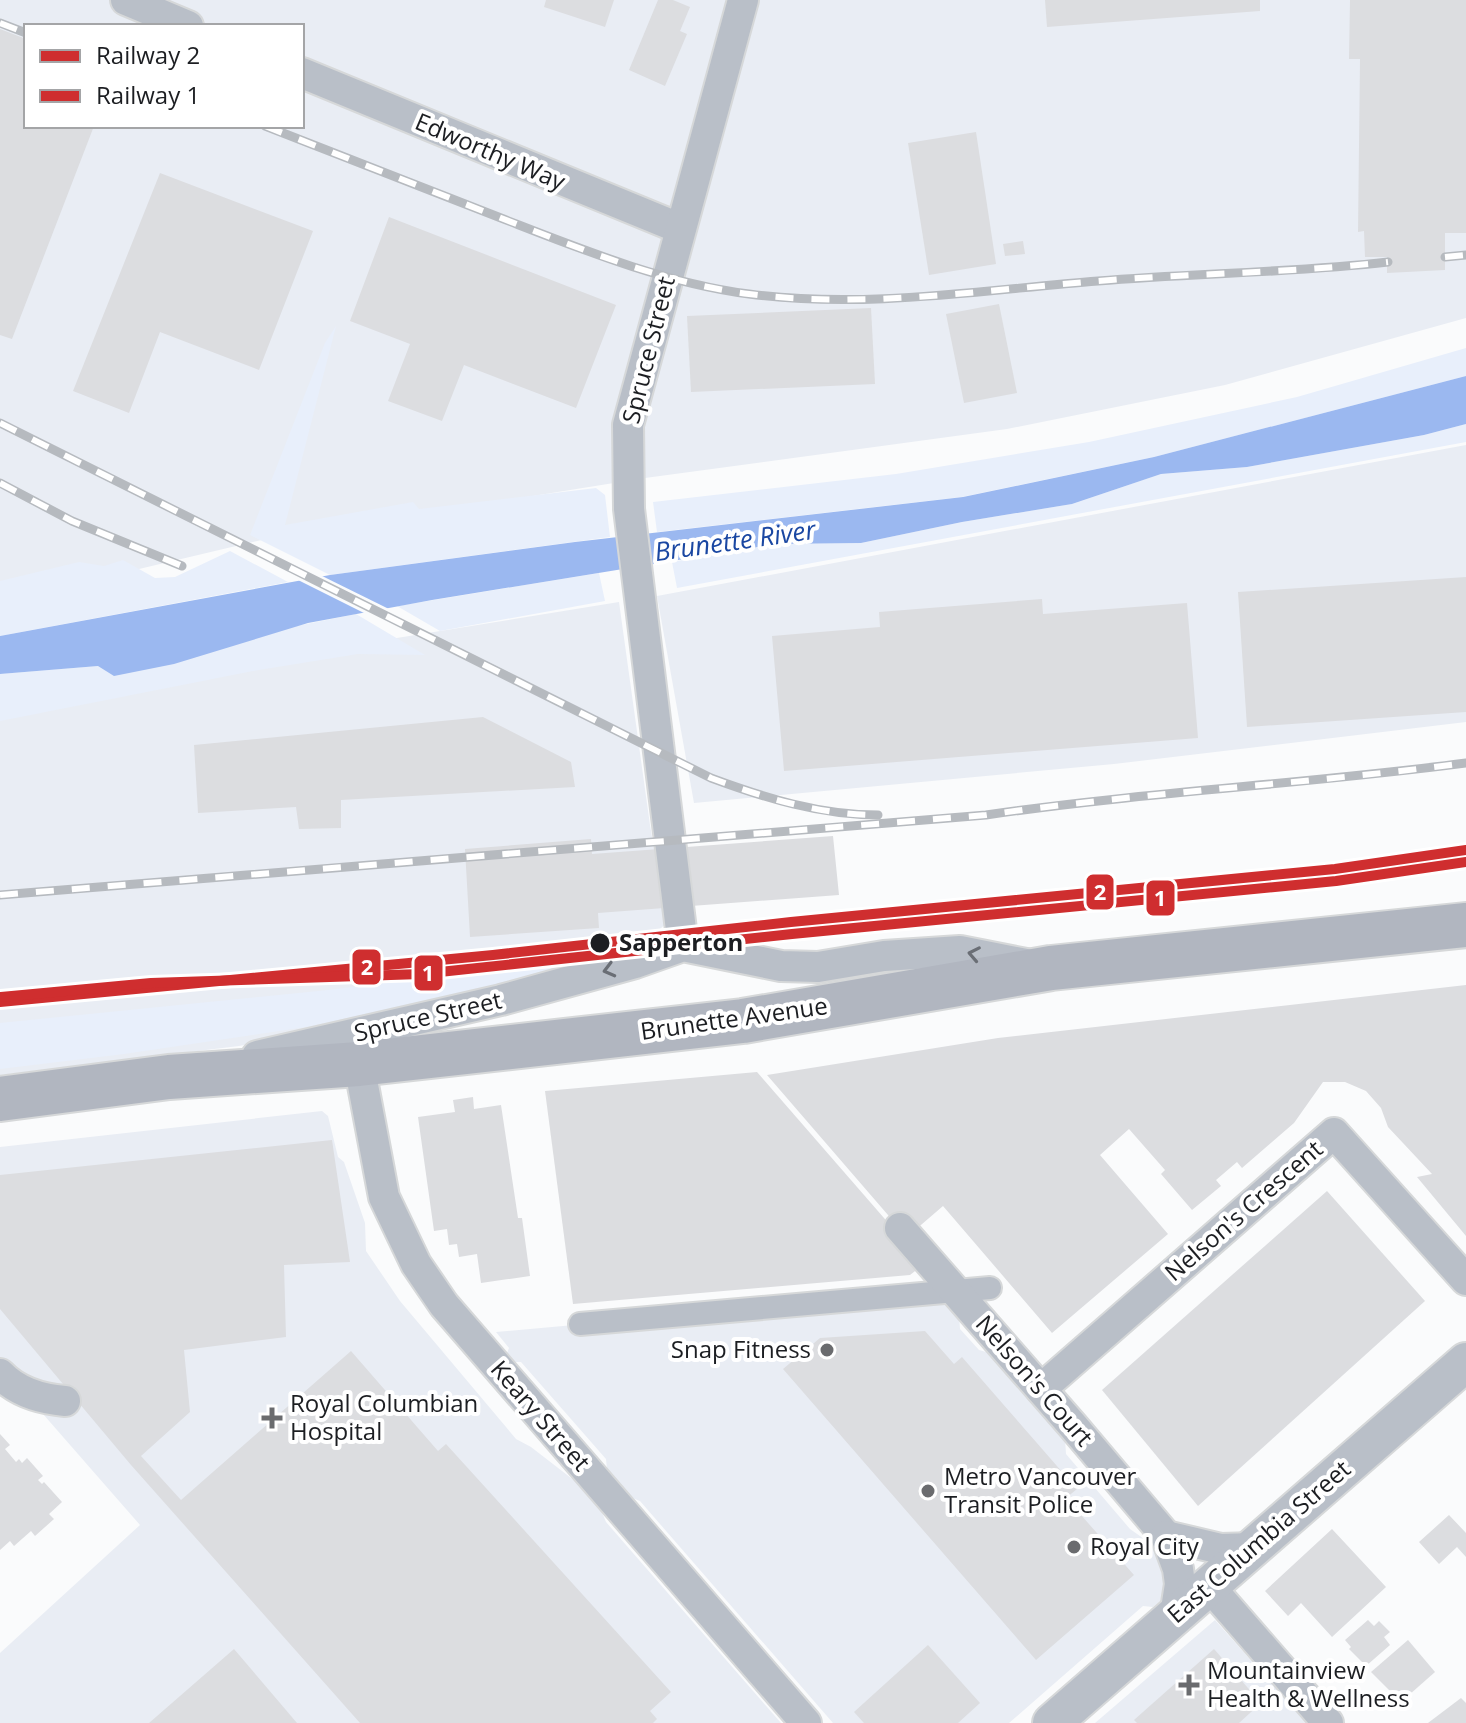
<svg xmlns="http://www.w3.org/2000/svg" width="1466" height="1723" viewBox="0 0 1466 1723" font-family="'Open Sans',sans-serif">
<rect width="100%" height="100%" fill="#fafbfc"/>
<g fill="#e9edf4" fill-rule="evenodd">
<path d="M0 0H1466V318L1225 385 1007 429 645 478 270 538 0 602ZM26 26H302V126H26Z"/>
<polygon points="1466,445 1466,722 1114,764 694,803 657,596"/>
<polygon points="619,602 650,825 667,923 629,955 467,1001 239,1046 0,1075 0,720 236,664"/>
<polygon points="322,1111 328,1116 338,1157 344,1162 365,1223 366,1251 400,1301 516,1439 531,1447 584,1488 601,1510 606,1522 781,1723 0,1723 0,1653 140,1525 29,1398 0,1359 0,1147"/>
<polygon points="940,1292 959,1316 960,1329 979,1350 993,1354 1065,1439 1066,1454 1130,1529 1157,1548 1167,1565 1164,1593 1160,1601 1153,1607 1143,1606 1009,1723 833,1723 640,1501 630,1497 607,1469 606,1459 521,1362 514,1362 507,1353 509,1348 496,1332"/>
<polygon points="1215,1620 1307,1723 1095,1723"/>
</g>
<g fill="#e8effb">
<polygon points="336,326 285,525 413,502 419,509 596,488 605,495 610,537 330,575 250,535 325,343"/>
<polygon points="1466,348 1466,376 1154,457 962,497 657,532 653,502 896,474 1089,442 1297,397"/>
<polygon points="1466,424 1466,442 677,588 672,562 776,544 861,543 962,522 1072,504 1161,474 1247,467 1424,435"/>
<polygon points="230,551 288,582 0,636 0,581 79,562 104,566 123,560 155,578 175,577"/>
<polygon points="599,573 605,601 440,631 397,606"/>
<polygon points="356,614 425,655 358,654 253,671 0,721 0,674 98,666"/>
<polygon points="562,961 559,972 306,1027 124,1054 0,1069 0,1023 328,990"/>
</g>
<polygon fill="#9bb8f0" points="1466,376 1466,424 1424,435 1247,467 1161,474 1072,504 962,522 861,543 776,544 432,600 308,623 174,664 114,676 98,666 0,674 0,636 330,575 575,542 963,497 1154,457"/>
<polygon fill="#fafbfc" points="316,573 393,611 370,616 292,577"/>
<g fill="#dcdde0">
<polygon points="546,0 614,0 605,27 544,7"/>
<polygon points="658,0 673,0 690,7 680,31 687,34 665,86 629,70"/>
<polygon points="1045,0 1260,0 1260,11 1047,27"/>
<polygon points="1350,0 1466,0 1466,233 1445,233 1445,270 1387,273 1387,257 1365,257 1364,231 1358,232 1360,59 1349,59"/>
<polygon points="0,29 26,39 26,126 94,126 12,339 0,335"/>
<polygon points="976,132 996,264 929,275 908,143"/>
<polygon points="160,173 313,231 259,370 160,332 129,413 73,391"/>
<polygon points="389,217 616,305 576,408 464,365 442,421 388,401 410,344 350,321"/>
<polygon points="1023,241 1025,254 1005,256 1003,244"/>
<polygon points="999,304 1017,393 964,403 946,314"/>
<polygon points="871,308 875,384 691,392 687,316"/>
<polygon points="1466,577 1466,712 1247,727 1238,592"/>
<polygon points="1042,599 1043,614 1187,603 1198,738 784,771 772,636 880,627 879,612"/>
<polygon points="483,717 571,762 575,787 341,800 341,828 299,829 296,807 198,813 194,745"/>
<polygon points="833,836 839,895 598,913 599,928 470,937 465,849 591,839 592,854"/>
<polygon points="1466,985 1466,1236 1417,1177 1432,1174 1388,1127 1381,1108 1366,1091 1345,1082 1323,1082 1294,1123 1242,1168 1237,1162 1216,1180 1221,1186 1192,1210 1161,1174 1165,1170 1129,1129 1100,1155 1168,1234 1052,1333 943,1206 907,1237 767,1075 998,1038"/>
<polygon points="757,1072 924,1264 910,1275 573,1304 545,1091"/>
<polygon points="473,1097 474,1109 501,1105 518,1218 522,1218 530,1276 481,1283 477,1254 459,1257 457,1244 449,1245 447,1229 434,1231 418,1117 455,1112 453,1100"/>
<polygon points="332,1140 350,1262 284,1265 286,1337 184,1350 190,1412 141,1456 181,1500 351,1351 438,1451 446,1444 671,1692 650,1711 657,1719 653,1723 360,1723 131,1465 0,1309 0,1175"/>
<polygon points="1327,1191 1425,1301 1198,1506 1102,1390"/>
<polygon points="925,1331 954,1364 962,1357 1077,1489 1066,1498 1134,1575 1036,1660 783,1369 820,1338"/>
<polygon points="0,1434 10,1445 5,1449 16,1462 19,1459 22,1463 27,1458 43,1476 38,1480 42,1484 44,1482 62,1502 49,1514 54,1519 35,1536 31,1531 14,1546 10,1541 0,1550"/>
<polygon points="1449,1515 1466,1533 1466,1557 1457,1547 1439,1564 1419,1542"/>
<polygon points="1332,1529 1386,1587 1332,1637 1301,1603 1288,1616 1265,1591"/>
<polygon points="1368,1620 1374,1626 1379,1621 1390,1632 1384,1637 1390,1645 1366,1666 1349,1649 1351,1647 1345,1640"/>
<polygon points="1408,1640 1435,1672 1401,1702 1371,1672"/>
<polygon points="928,1645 980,1703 958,1723 864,1723 854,1712"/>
<polygon points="234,1649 297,1723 149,1723"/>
<polygon points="1214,1649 1261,1703 1239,1723 1137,1723 1134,1720"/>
<polygon points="1461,1698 1466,1703 1466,1723 1428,1723"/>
</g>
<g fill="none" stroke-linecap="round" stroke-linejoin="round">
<defs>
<polyline id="pedestrian" points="580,1324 990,1288"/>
<g id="minor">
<polyline points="126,0 188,26"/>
<polyline points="302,73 679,228"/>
<polyline points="683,946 629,509 628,425 743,0"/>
<polyline points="257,1056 501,1000 635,963 683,946 781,966 818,967 884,956 960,951 1026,964"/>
<polyline points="359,1064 384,1197 416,1264 444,1305 806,1723"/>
<polyline points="900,1228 1073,1426 1166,1536 1178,1569 1180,1584 1175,1616"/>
<path d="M0 1374C17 1392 41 1399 65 1401"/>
<polyline points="1041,1389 1334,1133 1466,1280"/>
<polyline points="1166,1536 1221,1549 1254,1548"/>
<polyline points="1209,1586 1328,1723"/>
</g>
<polyline id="tertiary" points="1052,1723 1466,1362"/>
<polyline id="primary" points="0,1099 169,1077 359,1064 743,1021 1051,968 1466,925"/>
</defs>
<use href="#pedestrian" stroke="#d6d8d9" stroke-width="26"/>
<use href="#minor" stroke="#d6d8d9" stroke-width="34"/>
<use href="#tertiary" stroke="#d6d8d9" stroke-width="42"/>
<use href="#primary" stroke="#d6d8d9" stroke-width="48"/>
<use href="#pedestrian" stroke="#b9bfc8" stroke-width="22"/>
<use href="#minor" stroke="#b9bfc8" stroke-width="30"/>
<use href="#tertiary" stroke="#b9bfc8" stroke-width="38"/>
<use href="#primary" stroke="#b1b6c0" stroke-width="44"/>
<defs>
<g id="rail">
<polyline points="0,23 26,33"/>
<path d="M265 126C344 157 422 187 501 218 581 249 664 283 749 294 865 309 982 290 1098 281 1195 273 1291 273 1388 262"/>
<polyline points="1445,257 1466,255"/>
<path d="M0 423 711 778C765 798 820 815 878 815"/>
<polyline points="0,483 72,521 182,566"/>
<path d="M0 895 986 815C1145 792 1306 784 1466 763"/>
</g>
</defs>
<use href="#rail" stroke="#b6babf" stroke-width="9"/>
<use href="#rail" stroke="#fff" stroke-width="6" stroke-dasharray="18" stroke-linecap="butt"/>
<defs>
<polyline id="rail-1" points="0,1002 493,955 791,922 1335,869 1466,850"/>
<polyline id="rail-2" points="1,997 151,983 421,974 792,934 1336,881 1466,862"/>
</defs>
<use href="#rail-1" stroke="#fff" stroke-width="16"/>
<use href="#rail-2" stroke="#fff" stroke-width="16"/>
<use href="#rail-1" stroke="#cf2e2f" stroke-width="10"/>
<use href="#rail-2" stroke="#cf2e2f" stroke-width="10"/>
</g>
<defs><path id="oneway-chevron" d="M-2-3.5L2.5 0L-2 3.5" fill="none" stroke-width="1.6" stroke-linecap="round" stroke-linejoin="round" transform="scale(2)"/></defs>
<g stroke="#6a6e75">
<use href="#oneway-chevron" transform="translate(974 954) rotate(-169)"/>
<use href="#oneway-chevron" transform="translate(609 970) rotate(165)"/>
</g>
<circle fill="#1c1e22" stroke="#fff" stroke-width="3" cx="600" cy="943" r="11"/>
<g fill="#6a6b6e" stroke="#fff" stroke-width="3">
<circle cx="827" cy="1350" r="8"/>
<path d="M268 1406h8v8h8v8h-8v8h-8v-8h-8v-8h8z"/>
<circle cx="928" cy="1491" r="8"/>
<circle cx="1074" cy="1547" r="8"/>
<path d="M1185 1673h8v8h8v8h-8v8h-8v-8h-8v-8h8z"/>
</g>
<g text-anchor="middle" stroke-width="8" stroke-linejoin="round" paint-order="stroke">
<g font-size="24" fill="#1c1e22" stroke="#fff">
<text transform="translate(490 152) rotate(23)" y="8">Edworthy Way</text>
<text transform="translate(649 350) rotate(-76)" y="8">Spruce Street</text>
<text transform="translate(428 1017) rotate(-13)" y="8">Spruce Street</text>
<text transform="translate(734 1019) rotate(-8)" y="8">Brunette Avenue</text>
<text transform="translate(1244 1211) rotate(-41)" y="8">Nelson's Crescent</text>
<text transform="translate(1034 1381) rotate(49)" y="8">Nelson's Court</text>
<text transform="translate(540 1416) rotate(49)" y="8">Keary Street</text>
<text transform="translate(1259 1542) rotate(-41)" y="8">East Columbia Street</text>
</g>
<g font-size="24" font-weight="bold" fill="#1c1e22" stroke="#fff" text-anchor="start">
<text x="619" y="951">Sapperton</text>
</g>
<g font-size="24" fill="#1c1e22" stroke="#fff" text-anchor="start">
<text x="811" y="1358" text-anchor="end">Snap Fitness</text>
<text x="290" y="1412">Royal Columbian<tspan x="290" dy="28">Hospital</tspan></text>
<text x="944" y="1485">Metro Vancouver<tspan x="944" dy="28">Transit Police</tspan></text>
<text x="1090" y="1555">Royal City</text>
<text x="1207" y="1679">Mountainview<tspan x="1207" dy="28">Health &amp; Wellness</tspan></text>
</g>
<g font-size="26" font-style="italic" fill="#1a47a2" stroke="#fff">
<text transform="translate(735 541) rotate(-8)" y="9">Brunette River</text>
</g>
</g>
<g stroke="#fff" stroke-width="3">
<rect x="1085" y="873" width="30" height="38" rx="8" fill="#cf2e2f"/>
<rect x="1145" y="879" width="31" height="38" rx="8" fill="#cf2e2f"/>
<rect x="351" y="948" width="31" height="38" rx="8" fill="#cf2e2f"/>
<rect x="413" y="954" width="31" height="38" rx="8" fill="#cf2e2f"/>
</g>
<g font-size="22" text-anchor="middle" font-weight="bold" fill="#fff">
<text x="1100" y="900">2</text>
<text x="1160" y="906">1</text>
<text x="367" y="975">2</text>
<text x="428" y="981">1</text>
</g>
<rect x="24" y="24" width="280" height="104" fill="#ffffff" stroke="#a4a5a7" stroke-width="2"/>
<rect x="40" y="50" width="40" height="12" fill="#cf2e2f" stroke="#a4a5a7" stroke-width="2"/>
<text x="96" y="64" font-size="24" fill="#1c1e22">Railway 2</text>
<rect x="40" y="90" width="40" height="12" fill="#cf2e2f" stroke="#a4a5a7" stroke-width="2"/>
<text x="96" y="104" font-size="24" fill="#1c1e22">Railway 1</text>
</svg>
